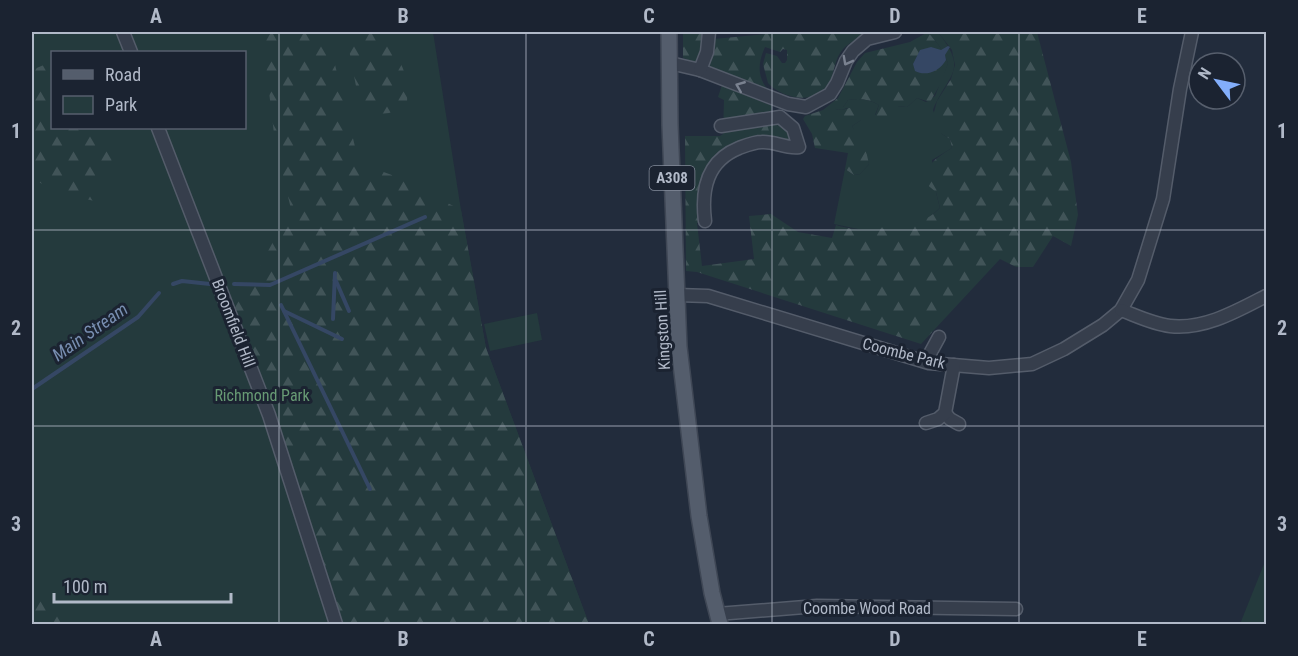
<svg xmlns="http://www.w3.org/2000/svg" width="1298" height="656" viewBox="0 0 1298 656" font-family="'Roboto Condensed',sans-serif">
<defs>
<pattern id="forest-firs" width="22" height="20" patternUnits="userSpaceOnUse" patternTransform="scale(1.5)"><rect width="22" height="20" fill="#243a3d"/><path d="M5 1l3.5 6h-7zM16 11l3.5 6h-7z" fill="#415458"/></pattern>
</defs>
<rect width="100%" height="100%" fill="#222c3c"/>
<g fill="#243a3d" fill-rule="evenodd">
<path d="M32 32H433L461 210 486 348 589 624H32ZM52 52H244V128H52Z"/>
<path d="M928 32H938C969 72 949 72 933 110L942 134 950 139 952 148 932 160 936 192 940 208 926 220 906 226 867 231 834 224 845 169 854 175 860 174 869 164 852 126 861 120 847 108 842 110 835 109 839 106 843 107 848 100C859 98 869 99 879 105L875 115 897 106 907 107 917 98 926 102 935 96 948 63 940 47Z"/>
<polygon points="775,122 785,129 791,139 788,142 763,140 767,124"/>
<polygon points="537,313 542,340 490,351 484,324"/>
<polygon points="1266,559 1266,624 1240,624"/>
</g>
<g fill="url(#forest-firs)">
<polygon points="271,32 327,32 359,163 400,178 461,210 486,348 589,624 336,624 223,296 255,275 291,209 275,142 263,41"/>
<path d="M343 32H378C397 56 410 69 407 102 389 118 381 115 360 107L347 39Z"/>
<polygon points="683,32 707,32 697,63 683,58"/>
<path d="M786 32H876C864 36 852 40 843 49 834 59 835 72 829 83 816 106 783 99 768 83L763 64 766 53 777 56 782 63H785L787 60V50L783 49 780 52 765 47C757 65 757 79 771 93L705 68 714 39Z"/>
<path d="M928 32 940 47 948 63 941 83 930 102 917 98 907 107 898 106 894 120 884 123 875 117 879 105C869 99 859 98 848 100L843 107 835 109 842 110 857 106 865 114 861 120 852 126 866 151 869 164 860 174 854 175 845 169 848 153 815 148 812 134 803 119 805 116 823 110 838 98 857 62 865 53 910 42Z"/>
<path d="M938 32H1037L1071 162 1078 215 1071 246 1053 236 1033 267H1016L1000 259 921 344 697 272 686 271 685 136H720L723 134 724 100 718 97 722 85 772 106 771 113 764 115 769 131 763 140 716 159 702 222 697 223 702 266 754 259 749 216 771 214 798 232 832 238 836 225C863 233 871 228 897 226 915 224 927 221 940 208L936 192 925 183C928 162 935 159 952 148L950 139 942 134 932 120 937 101 951 79 955 65 952 50Z"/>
<polygon points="46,64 52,69 52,128 98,128 114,158 104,169 94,201 62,193 34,180 32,181 32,70"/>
<polygon points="32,590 52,608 79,624 32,624"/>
</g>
<path fill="#354764" d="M948 46 950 47 945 55 946 60C940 71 926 77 915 71L913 64 920 50 931 47 941 50Z"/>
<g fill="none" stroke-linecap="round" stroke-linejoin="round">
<g stroke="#354764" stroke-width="4">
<polyline points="336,281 349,311"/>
<polyline points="173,284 182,281 210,284"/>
<polyline points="234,284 270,285 425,217"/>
<polyline points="281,305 370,489"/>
<polyline points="284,311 342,339"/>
<polyline points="333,319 335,273"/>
<polyline points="32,389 138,317 159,293"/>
</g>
<defs>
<g id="minor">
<polyline points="123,32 131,52"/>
<polyline points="670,63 700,70 788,104 806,107 830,94 837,83 846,61 853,51 867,39 895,32"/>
<polyline points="700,70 707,52 709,32"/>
<polyline points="158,128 269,415 336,624"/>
<path d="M705 221C701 189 707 161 739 148 747 145 754 142 762 142 774 141 786 149 799 147L793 128 780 117 721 126"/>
<polyline points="677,295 708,296 929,363 989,368 1032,364 1064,349 1103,325 1121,310 1138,280 1163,199 1180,89 1192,32"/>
<path d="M1121 310C1137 316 1153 324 1170 326 1204 330 1237 311 1266 296"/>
<polyline points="926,361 939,337"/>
<polyline points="945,413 950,419 959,424"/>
<polyline points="926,423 938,419 945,413 954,365"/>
<polyline points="717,614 817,606 1016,609"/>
</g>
<polyline id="major" points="669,32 670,125 679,347 699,516 712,593 720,624"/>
</defs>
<use href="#minor" stroke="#545c6a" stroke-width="15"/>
<use href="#major" stroke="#3f4755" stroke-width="18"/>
<use href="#minor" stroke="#363e4c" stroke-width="12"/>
<use href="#major" stroke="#545d6c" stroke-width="15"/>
</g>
<defs><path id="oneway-chevron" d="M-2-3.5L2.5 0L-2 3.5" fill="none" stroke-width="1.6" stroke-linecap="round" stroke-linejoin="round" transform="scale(1.5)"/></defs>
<g stroke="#7a8290">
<use href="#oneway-chevron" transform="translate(847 61) rotate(118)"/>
<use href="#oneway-chevron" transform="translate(740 86) rotate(-158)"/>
</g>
<path fill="none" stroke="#b1b9c8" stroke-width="1.5" stroke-opacity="0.55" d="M279 32V624M526 32V624M772 32V624M1019 32V624M32 230H1266M32 426H1266"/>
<g text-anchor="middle" stroke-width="6" stroke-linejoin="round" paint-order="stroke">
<rect fill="#1b2331" stroke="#848c9b" stroke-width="1.5" x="649.5" y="166" width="45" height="24" rx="4.5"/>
<g font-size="15" font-weight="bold" fill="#b1b9c8">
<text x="672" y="183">A308</text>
</g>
<g font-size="16" fill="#b1b9c8" stroke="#1b2331">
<text transform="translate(234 323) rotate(69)" y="6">Broomfield Hill</text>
<text transform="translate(662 330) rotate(-93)" y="6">Kingston Hill</text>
<text transform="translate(904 353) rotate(14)" y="6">Coombe Park</text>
<text x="867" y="614">Coombe Wood Road</text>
</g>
<g font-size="16" fill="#679a74" stroke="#1b2331">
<text x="262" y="401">Richmond Park</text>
</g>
<g font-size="18" font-style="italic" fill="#788eb1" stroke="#1b2331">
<text transform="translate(90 332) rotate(-35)" y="6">Main Stream</text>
</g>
</g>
<rect width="1298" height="656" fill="none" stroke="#1b2331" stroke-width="66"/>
<rect x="51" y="51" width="195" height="78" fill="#1b2331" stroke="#575f6d" stroke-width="1.5"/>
<rect x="63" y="70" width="30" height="9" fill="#545d6c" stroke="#575f6d" stroke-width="1.5"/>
<text x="105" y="81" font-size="18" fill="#b1b9c8">Road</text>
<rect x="63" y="96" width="30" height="18" fill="#243a3d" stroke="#575f6d" stroke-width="1.5"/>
<text x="105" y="111" font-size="18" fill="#b1b9c8">Park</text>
<g transform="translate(1217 81) rotate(302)"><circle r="28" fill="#1b2331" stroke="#575f6d" stroke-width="1.5"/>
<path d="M0-4.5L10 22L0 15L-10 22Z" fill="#83aefb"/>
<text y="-9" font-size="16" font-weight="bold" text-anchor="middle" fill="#b1b9c8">N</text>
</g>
<path d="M54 593v9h177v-9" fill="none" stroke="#b1b9c8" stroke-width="3"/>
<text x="63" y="593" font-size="18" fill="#b1b9c8" stroke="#1b2331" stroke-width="4.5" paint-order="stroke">100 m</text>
<rect x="33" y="33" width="1232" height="590" fill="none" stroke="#b1b9c8" stroke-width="2"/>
<g font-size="20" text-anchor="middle" font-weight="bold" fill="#b1b9c8">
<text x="156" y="23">A</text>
<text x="403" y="23">B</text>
<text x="649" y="23">C</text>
<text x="895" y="23">D</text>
<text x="1142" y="23">E</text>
<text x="16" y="138">1</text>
<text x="1282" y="138">1</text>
<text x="16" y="335">2</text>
<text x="1282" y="335">2</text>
<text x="16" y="531">3</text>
<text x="1282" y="531">3</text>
<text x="156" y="646">A</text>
<text x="403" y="646">B</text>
<text x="649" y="646">C</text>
<text x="895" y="646">D</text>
<text x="1142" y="646">E</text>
</g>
</svg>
